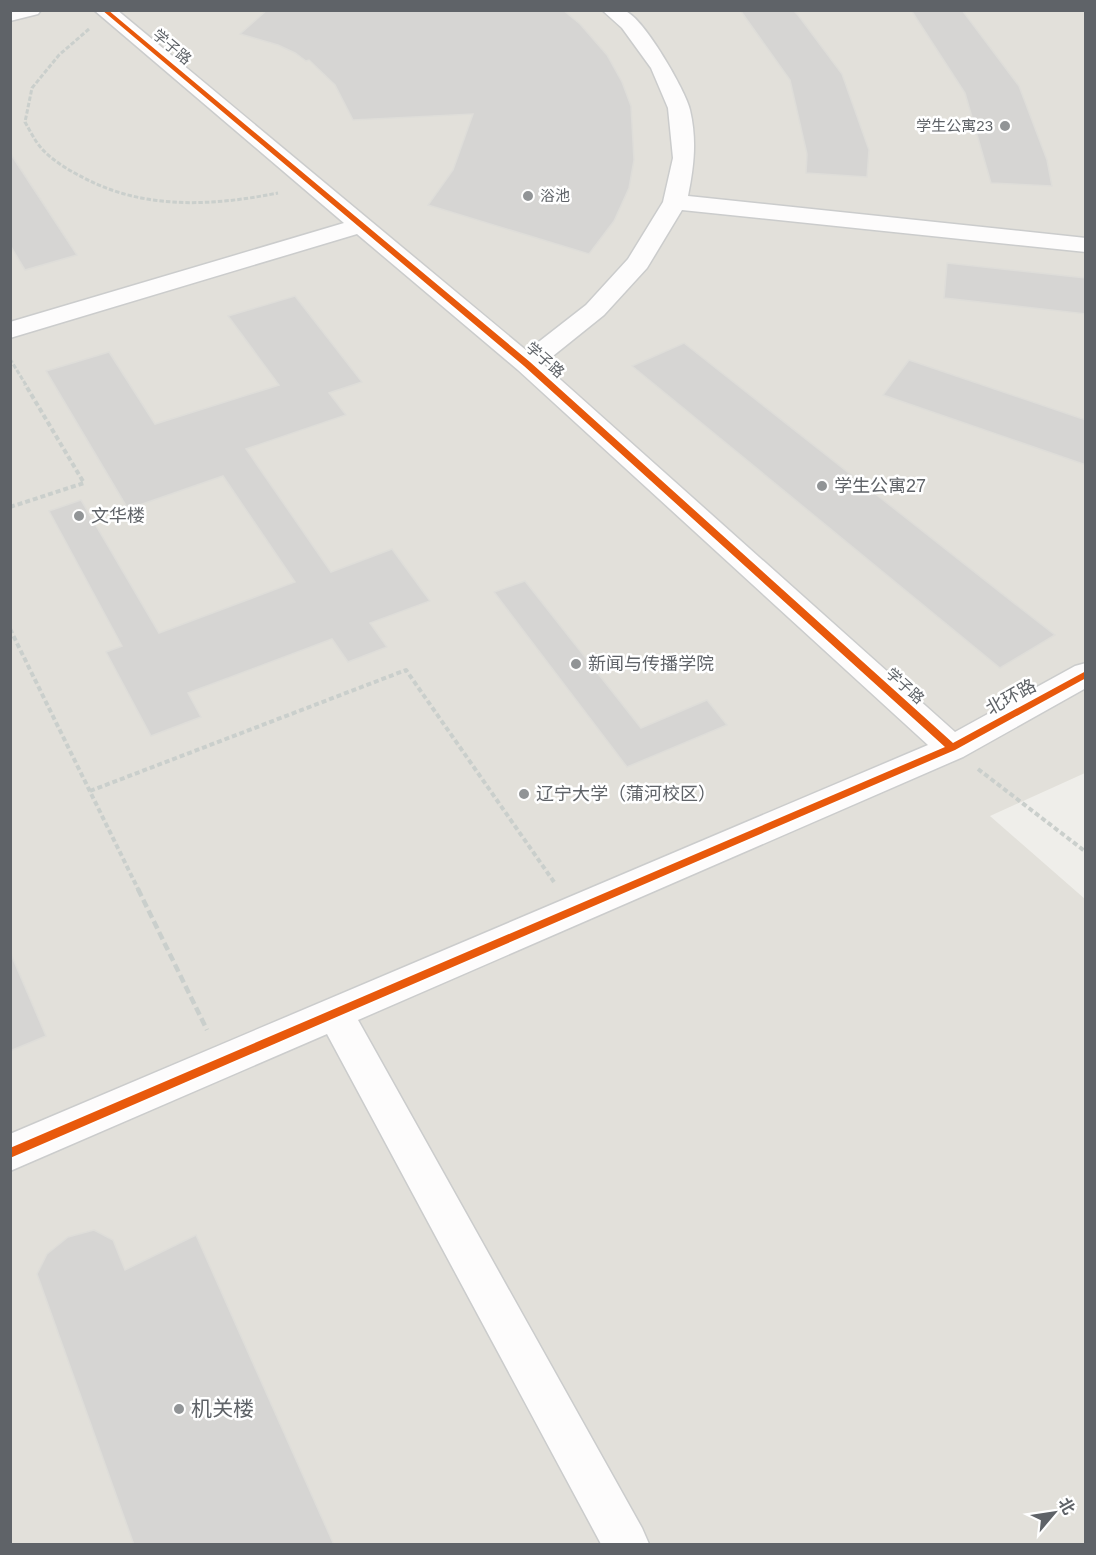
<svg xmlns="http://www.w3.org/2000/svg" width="1096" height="1555" viewBox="0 0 1096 1555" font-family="Helvetica,'Noto Sans SC',sans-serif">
<rect width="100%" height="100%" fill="#efeeea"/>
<polygon fill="#e2e0da" points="11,11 1085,11 1085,773 990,816 1085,899 1085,1544 11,1544"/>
<g fill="#d6d5d3" stroke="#deddd9" stroke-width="1.5">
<polygon points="267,10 563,10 580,24 607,55 622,82 631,106 634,160 629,188 614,221 589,254 428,205 453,170 473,114 353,120 335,85 309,60 306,61 295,53 278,45 240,34"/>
<polygon points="740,10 793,10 798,15 842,74 869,150 867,177 806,173 807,154 790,80"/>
<polygon points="911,10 962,10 1019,86 1047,160 1052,186 991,183 965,93"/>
<polygon points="10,153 77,255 25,270 10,245"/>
<polygon points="947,263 1086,278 1086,314 944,298"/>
<polygon points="295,296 362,382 329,393 346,415 246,449 331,572 392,549 430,601 370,623 387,647 348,662 332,639 188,693 201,717 151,736 106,652 122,646 49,511 81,500 159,633 295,582 223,476 128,509 46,371 109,352 155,424 279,385 228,316"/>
<polygon points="684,343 1019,607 1055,635 1000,668 632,366"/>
<polygon points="909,360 1086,420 1086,465 883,395"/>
<polygon points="525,581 641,728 707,700 727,725 627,767 494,592"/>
<polygon points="10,952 46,1036 10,1051"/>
<polygon points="94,1230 113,1240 125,1270 196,1235 334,1545 134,1545 37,1274 47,1254 68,1237"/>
</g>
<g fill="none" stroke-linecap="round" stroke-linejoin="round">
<defs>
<g id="minor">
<polygon points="10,10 41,10 38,14 10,21"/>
<path d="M94 10H117L527 351 586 305 628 259 663 202 673 158 668 108 651 68 622 28 602 10C609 10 619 8 625 11 643 17 686 91 690 110 697 140 694 166 688 196L1086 238V252L682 210 647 268 604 315 543 364 955 732 1075 666 1086 663V688L963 757 358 1020 642 1528 649 1544H601L327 1034 10 1171V1134L928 745 518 370 357 234 10 338V322L344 223Z"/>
</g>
</defs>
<use href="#minor" stroke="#cbcccc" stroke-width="3"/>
<g stroke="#cacfcc" stroke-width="3" stroke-dasharray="4.5 2" stroke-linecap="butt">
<path d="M89 29 59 55 32 88 25 122C30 131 35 141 42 149 53 161 70 171 84 178 145 210 212 206 278 193"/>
<polyline points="10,359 26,385"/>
</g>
<g stroke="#cacfcc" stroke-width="4" stroke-dasharray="5 3" stroke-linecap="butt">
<polyline points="10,507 84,483 25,384"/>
<polyline points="10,629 139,891"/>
<polyline points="978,769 1086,852"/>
<polyline points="90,791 406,670 554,882"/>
</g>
<polyline stroke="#cacfcc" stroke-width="4.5" stroke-dasharray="8 4" stroke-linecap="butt" points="138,889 207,1030"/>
<use href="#minor" fill="#fdfcfc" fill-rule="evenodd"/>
<defs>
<polygon id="cycleway" points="102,10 108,10 530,362 953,743 1086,671 1086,678 955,750 10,1158 10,1148 945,747 524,366"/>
</defs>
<use href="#cycleway" stroke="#fff" stroke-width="4"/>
<use href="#cycleway" fill="#e8590c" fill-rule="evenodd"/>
</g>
<g fill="#919496" stroke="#fff" stroke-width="2">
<circle cx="1005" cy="126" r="6"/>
<circle cx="528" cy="196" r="6"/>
<circle cx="822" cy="486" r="6"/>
<circle cx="79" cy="516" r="6"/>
<circle cx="576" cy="664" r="6"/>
<circle cx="524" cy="794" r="6"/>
<circle cx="179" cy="1409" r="6"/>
</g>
<g text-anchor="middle" stroke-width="5" stroke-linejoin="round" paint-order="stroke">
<g font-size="15" fill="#5f6368" stroke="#fff">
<text transform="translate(172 47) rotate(40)" y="5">学子路</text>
<text transform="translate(545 360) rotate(41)" y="5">学子路</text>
<text transform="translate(905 686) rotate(42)" y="5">学子路</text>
</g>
<g font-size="15" fill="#5f6368" stroke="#fff" text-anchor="end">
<text x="993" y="131">学生公寓23</text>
<text x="540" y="201" text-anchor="start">浴池</text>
</g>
<g font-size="18" fill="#5f6368" stroke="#fff" text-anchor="start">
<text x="834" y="492">学生公寓27</text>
<text x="91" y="522">文华楼</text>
<text x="588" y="670">新闻与传播学院</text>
<text x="536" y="800">辽宁大学（蒲河校区）</text>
</g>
<g font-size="18" fill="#5f6368" stroke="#fff">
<text transform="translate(1011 697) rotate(-29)" y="6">北环路</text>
</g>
<g font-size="21" fill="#5f6368" stroke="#fff" text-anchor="start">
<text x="191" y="1416">机关楼</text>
</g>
</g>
<rect width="1096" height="1555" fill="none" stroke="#5f6368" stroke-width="24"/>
<g transform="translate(1054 1513) rotate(61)" stroke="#ffffff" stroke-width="4.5" paint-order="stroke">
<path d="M0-4.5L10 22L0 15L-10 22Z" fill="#5f6368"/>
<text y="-9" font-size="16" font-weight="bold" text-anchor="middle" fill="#5f6368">北</text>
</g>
</svg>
